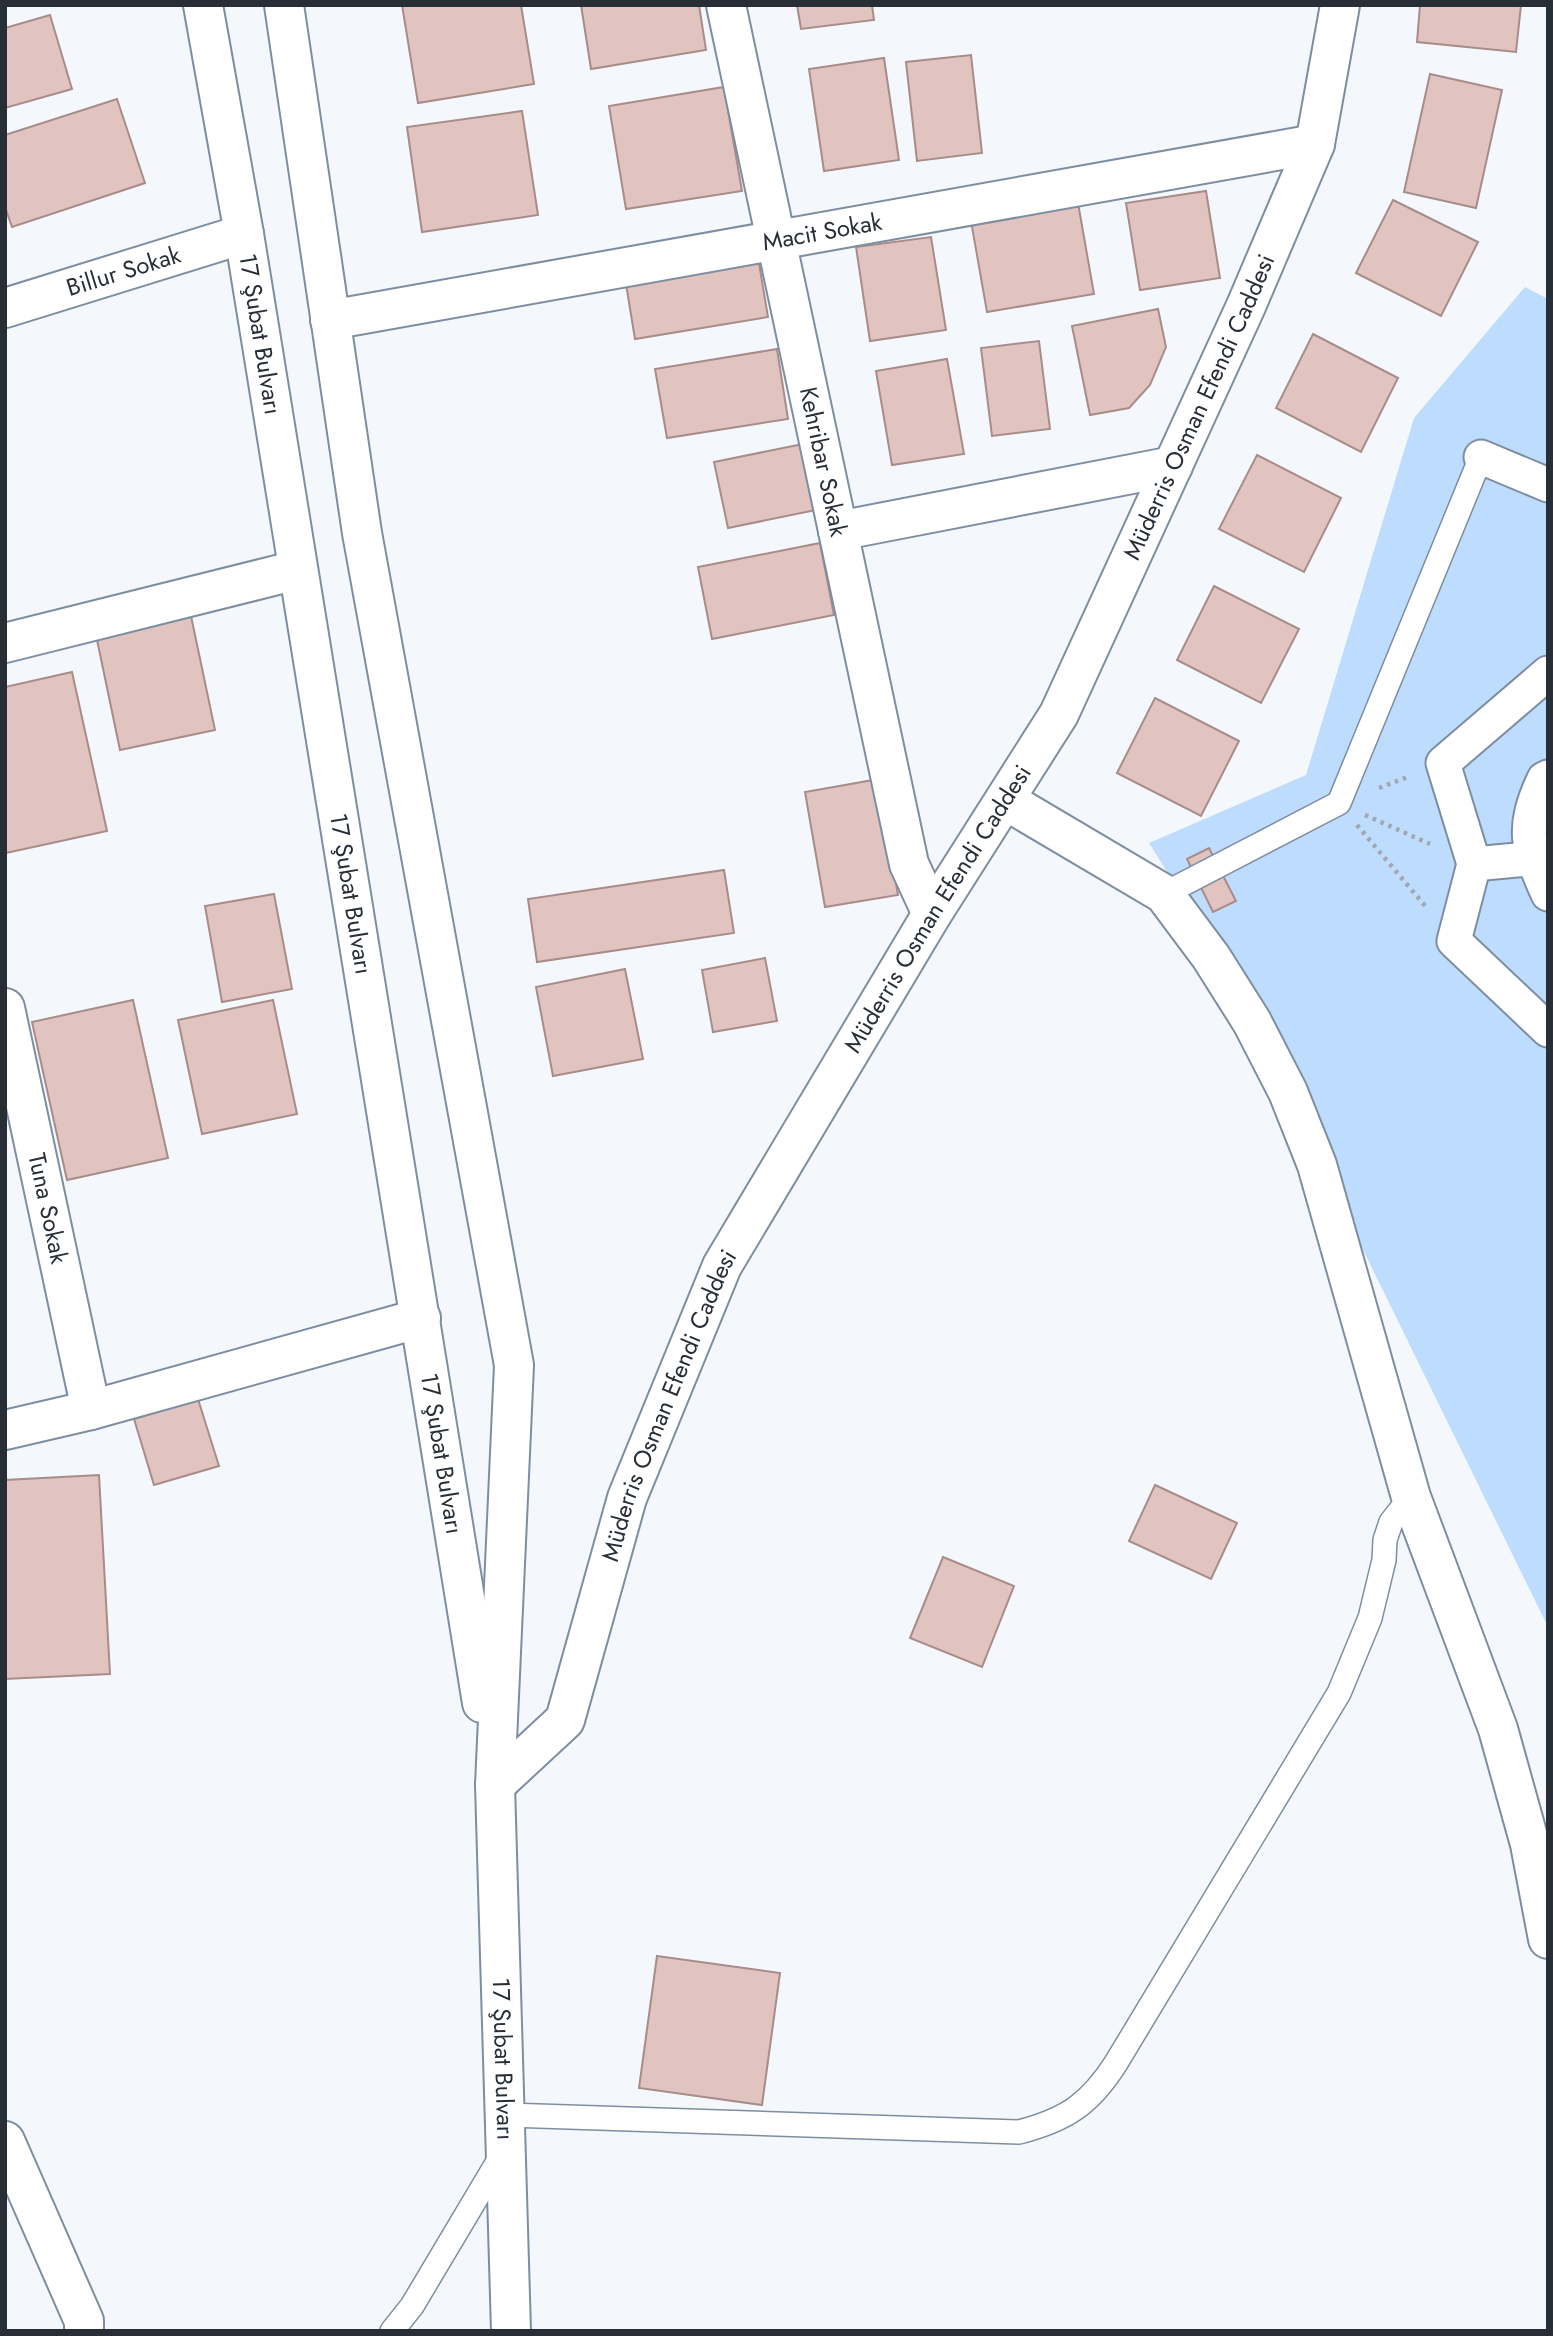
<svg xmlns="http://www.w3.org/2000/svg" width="1553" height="2336" viewBox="0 0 1553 2336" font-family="Jost,sans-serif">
<rect width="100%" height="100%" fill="#f4f8fc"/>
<polygon fill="#bedcfe" points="1525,287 1548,299 1548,1627 1216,950 1149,843 1306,775 1414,418"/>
<g fill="#e1c3c0" stroke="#a88c89" stroke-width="2">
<polygon points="402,5 521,5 534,84 418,103"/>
<polygon points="581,5 699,5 706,50 591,69"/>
<polygon points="797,5 872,5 874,20 801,29"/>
<polygon points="1420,5 1521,5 1516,52 1417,42"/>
<polygon points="50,15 72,89 5,108 5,28"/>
<polygon points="971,55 982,153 917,161 906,62"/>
<polygon points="884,58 899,160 824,171 809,69"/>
<polygon points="1430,74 1502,90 1476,208 1404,192"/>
<polygon points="724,87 742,191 626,209 609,106"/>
<polygon points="117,99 145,183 12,227 5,207 5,135"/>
<polygon points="522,111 538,215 422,232 407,127"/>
<polygon points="1206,191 1220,278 1140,290 1126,203"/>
<polygon points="1393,200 1478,242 1441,316 1356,273"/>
<polygon points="1078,203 1094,294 987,312 971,221"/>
<polygon points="931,237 946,330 870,341 856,247"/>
<polygon points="759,263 768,317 635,339 626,284"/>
<polygon points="1158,309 1166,347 1150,385 1129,408 1090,415 1072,326"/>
<polygon points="1313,334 1398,378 1361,452 1276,408"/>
<polygon points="1039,341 1050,429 992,436 981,348"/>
<polygon points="777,349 788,419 667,438 655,369"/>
<polygon points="947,359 964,454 892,465 876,371"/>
<polygon points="803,444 816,510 728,528 714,462"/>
<polygon points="1257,455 1341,498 1304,572 1219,529"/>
<polygon points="820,543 834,615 712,639 698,567"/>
<polygon points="1214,586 1299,629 1261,703 1177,660"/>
<polygon points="191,616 215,730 120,750 96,635"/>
<polygon points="72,672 107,831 6,853 5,687"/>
<polygon points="1155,698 1239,741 1201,816 1117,773"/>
<polygon points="879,779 898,895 825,907 805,792"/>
<polygon points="1209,848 1236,901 1213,912 1187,859"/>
<polygon points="724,870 734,933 537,962 528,899"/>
<polygon points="274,894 292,989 222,1002 205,906"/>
<polygon points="765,958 777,1021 713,1032 702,970"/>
<polygon points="625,969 643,1059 553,1076 536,987"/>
<polygon points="133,1000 168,1158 67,1180 32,1022"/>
<polygon points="273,1000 297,1114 202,1134 178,1020"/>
<polygon points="198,1399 219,1466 154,1485 134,1419"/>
<polygon points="99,1475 110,1674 5,1679 5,1480"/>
<polygon points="1155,1485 1237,1523 1211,1579 1129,1541"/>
<polygon points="943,1557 1014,1586 982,1667 910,1638"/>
<polygon points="657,1956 780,1973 762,2105 639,2088"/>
</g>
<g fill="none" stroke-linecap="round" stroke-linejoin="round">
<defs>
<g id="service">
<polyline points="1164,894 1339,803 1481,457"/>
<path d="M505 2115 1019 2132C1066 2120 1090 2104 1116 2063L1339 1693 1370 1618 1384 1560 1385 1540 1391 1522 1411 1497"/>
<polyline points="392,2331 412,2306 502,2155"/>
</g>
<g id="pedestrian">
<polyline points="1481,457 1548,485"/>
<polyline points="1548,673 1443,763 1474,864 1454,941 1548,1030"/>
<path d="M1548 777 1544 779C1521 828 1527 847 1548 894"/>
<polyline points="1474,864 1548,857"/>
</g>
<g id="minor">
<path id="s1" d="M726 5 909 864 932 914"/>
<path id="s2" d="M5 308 244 234"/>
<path id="s3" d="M330 320 1315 144"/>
<polyline points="838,531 1173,466"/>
<polyline points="5,643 297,570"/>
<polyline points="1005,800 1164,894 1211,957 1252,1022 1288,1092 1317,1165 1411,1497 1498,1729 1530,1844 1548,1939"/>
<path id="s4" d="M5 1008 91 1410"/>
<polyline points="5,1430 91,1410 421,1318"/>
<polyline points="5,2141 84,2321 84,2331"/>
</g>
<g id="secondary">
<path id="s5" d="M495 1785 565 1720 627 1498 722 1266 932 914 1059 714 1246 306 1315 144 1340 5"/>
</g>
<g id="trunk">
<path id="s6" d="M203 5 244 234 482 1703"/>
<path id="s7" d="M284 5 362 533 514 1365 495 1785 511 2331"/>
</g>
</defs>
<use href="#service" stroke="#7d8ea1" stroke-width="26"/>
<use href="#pedestrian" stroke="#7d8ea1" stroke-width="37"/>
<use href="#minor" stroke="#7d8ea1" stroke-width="42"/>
<use href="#secondary" stroke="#7d8ea1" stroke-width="42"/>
<use href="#trunk" stroke="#7d8ea1" stroke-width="42"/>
<g stroke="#a2a7ad" stroke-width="4.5" stroke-dasharray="3.5 5" stroke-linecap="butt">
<polyline points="1379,788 1410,776"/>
<polyline points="1365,815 1430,844"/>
<polyline points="1357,825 1426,907"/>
</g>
<use href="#service" stroke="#fff" stroke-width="23"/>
<use href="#pedestrian" stroke="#fff" stroke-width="33"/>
<use href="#minor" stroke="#fff" stroke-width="38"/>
<use href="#secondary" stroke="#fff" stroke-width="38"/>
<use href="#trunk" stroke="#fff" stroke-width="38"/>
</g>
<g text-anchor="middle" stroke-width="5" stroke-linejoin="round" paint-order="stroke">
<g font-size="24" fill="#272e36" stroke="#fff">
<text dy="8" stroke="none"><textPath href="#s3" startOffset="500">Macit Sokak</textPath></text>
<text dy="8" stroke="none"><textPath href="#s2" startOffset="124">Billur Sokak</textPath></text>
<text dy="8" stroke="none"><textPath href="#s6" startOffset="334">17 Şubat Bulvarı</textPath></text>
<text dy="8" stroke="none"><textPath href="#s5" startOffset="1561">Müderris Osman Efendi Caddesi</textPath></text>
<text dy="8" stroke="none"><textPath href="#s1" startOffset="467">Kehribar Sokak</textPath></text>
<text dy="8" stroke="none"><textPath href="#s6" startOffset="901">17 Şubat Bulvarı</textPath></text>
<text dy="8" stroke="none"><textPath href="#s5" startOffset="994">Müderris Osman Efendi Caddesi</textPath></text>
<text dy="8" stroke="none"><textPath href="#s4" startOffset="205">Tuna Sokak</textPath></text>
<text dy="8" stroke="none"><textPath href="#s5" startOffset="427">Müderris Osman Efendi Caddesi</textPath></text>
<text dy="8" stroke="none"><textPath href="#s6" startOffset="1468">17 Şubat Bulvarı</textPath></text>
<text dy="8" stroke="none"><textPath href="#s7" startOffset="2074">17 Şubat Bulvarı</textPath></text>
</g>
</g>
<rect width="1553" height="2336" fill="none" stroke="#272e36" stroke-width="14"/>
</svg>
